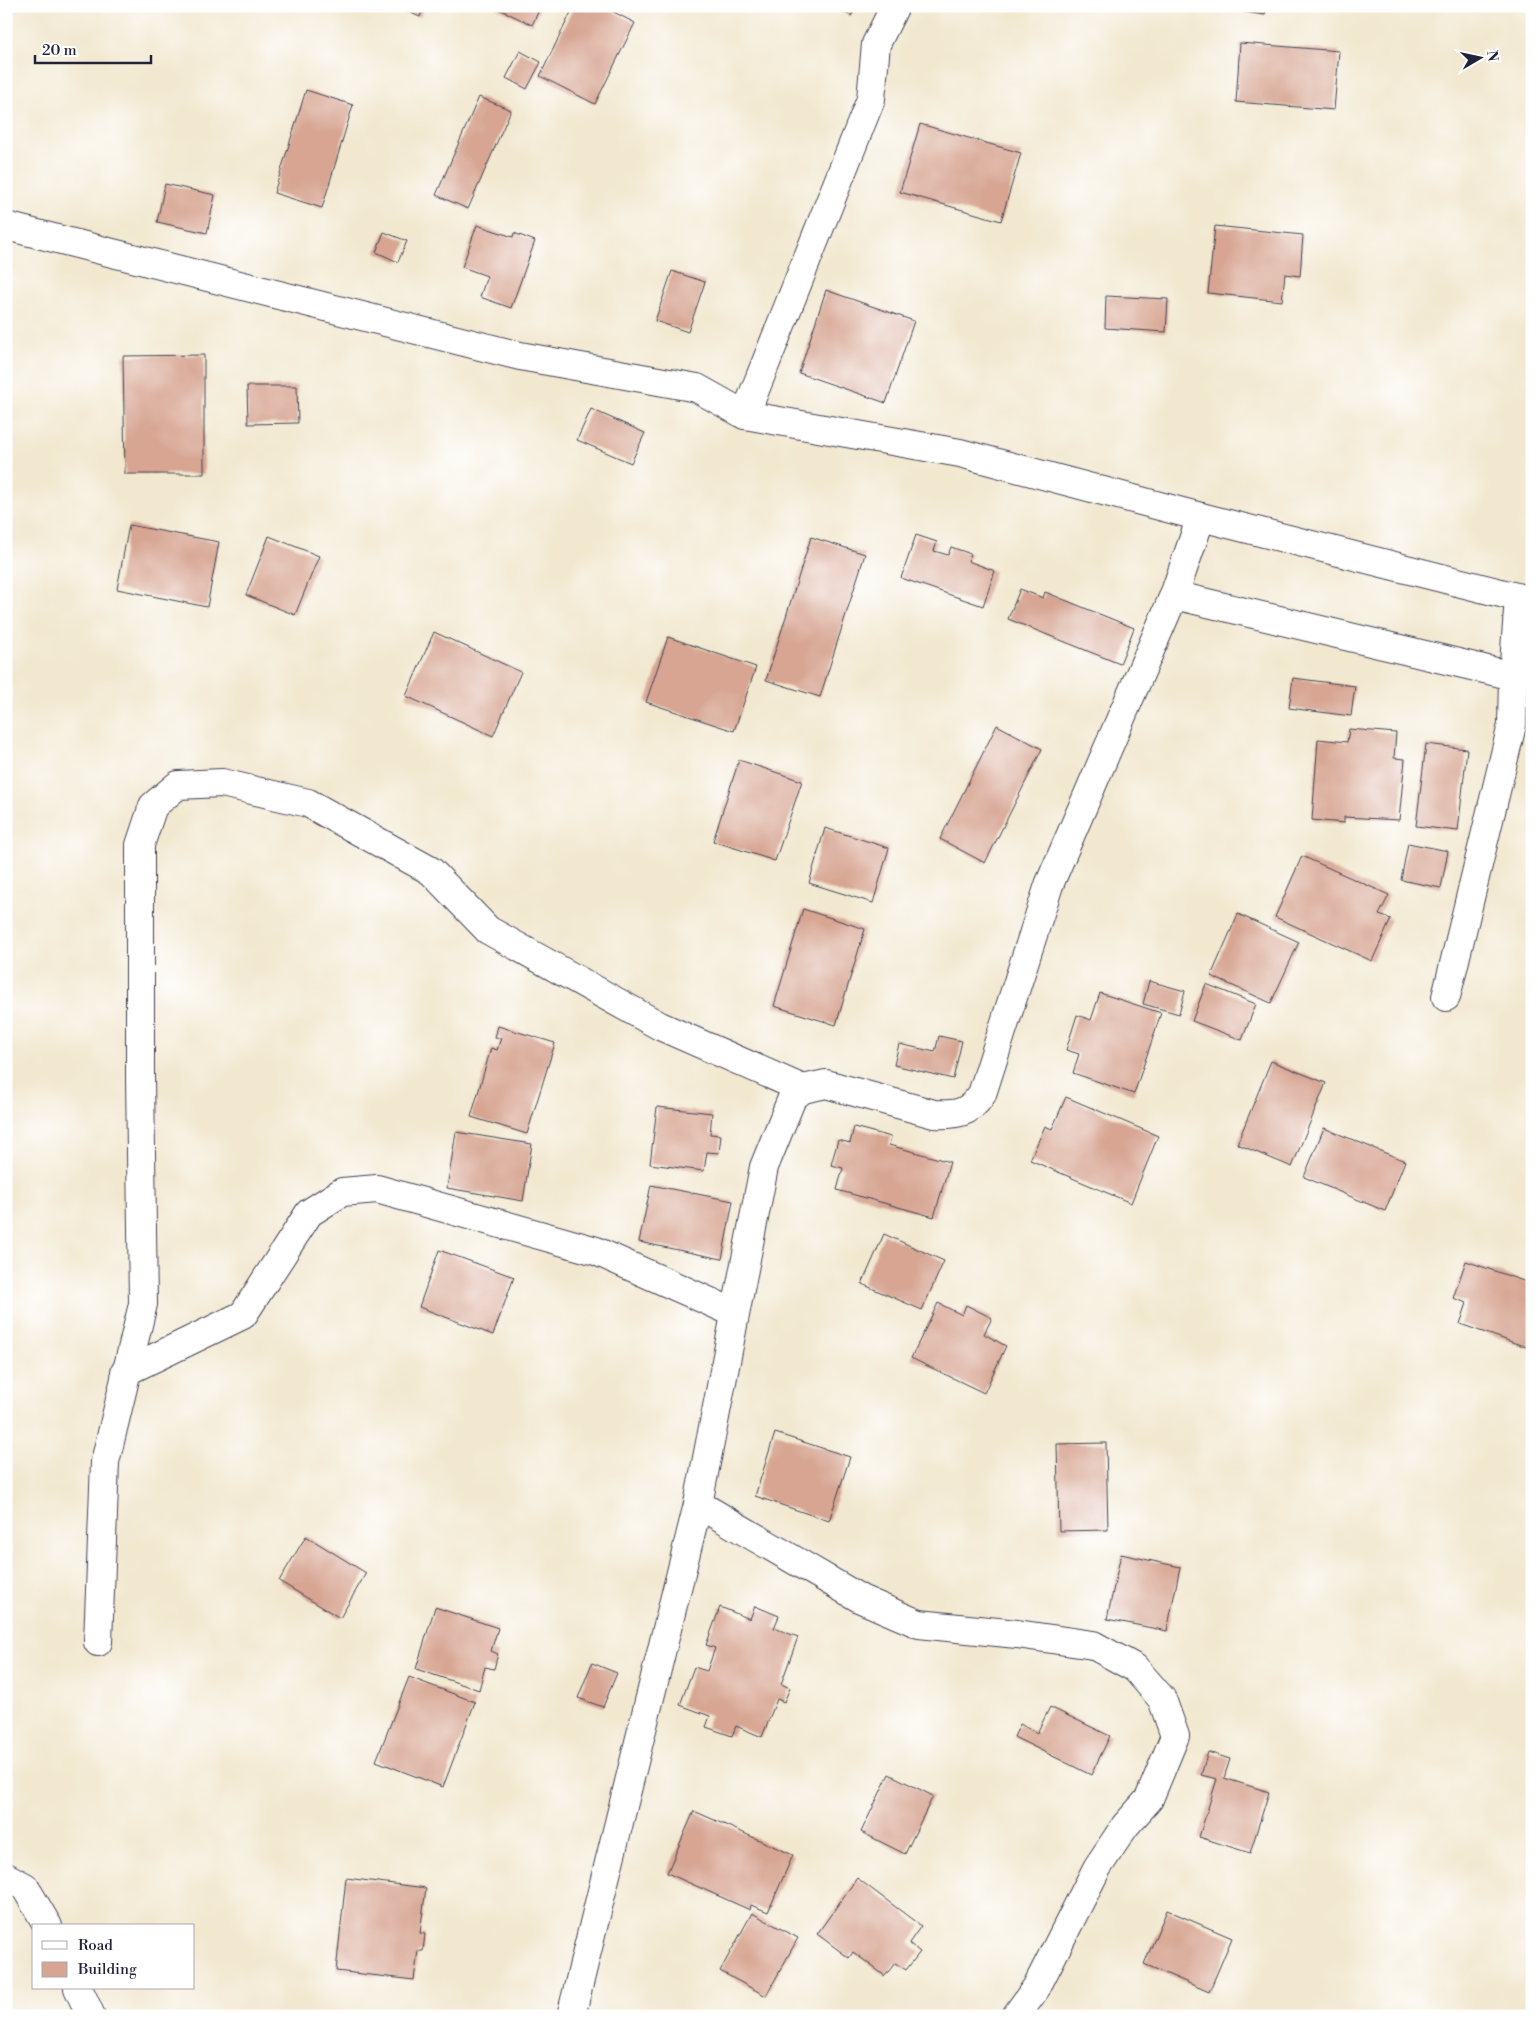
<svg xmlns="http://www.w3.org/2000/svg" width="1538" height="2022" viewBox="0 0 1538 2022" font-family="'Libre Bodoni',serif">
<rect width="100%" height="100%" fill="#fff"/>
<filter id="ink" filterUnits="userSpaceOnUse"><feTurbulence type="fractalNoise" baseFrequency=".02" numOctaves="2"/><feDisplacementMap in="SourceGraphic" scale="10" xChannelSelector="R" yChannelSelector="G"/><feConvolveMatrix kernelMatrix="1 2 1 2 8 2 1 2 1" color-interpolation-filters="sRGB"/></filter>
<filter id="wash" filterUnits="userSpaceOnUse"><feTurbulence type="fractalNoise" baseFrequency=".0096" numOctaves="4" result="noise"/><feDisplacementMap in="SourceGraphic" scale="20" xChannelSelector="R" yChannelSelector="G"/><feGaussianBlur stdDeviation="1.12" result="paint"/><feColorMatrix in="noise" values="0 0 0 0 0 0 0 0 0 0 0 0 0 0 0 0 0 1.4 0 .05"/><feComposite in="paint" operator="in"/></filter>
<g filter="url(#wash)">
<rect width="100%" height="100%" fill="#f2e8d0"/>
<g id="blocks">
<g fill="#d7a592">
<polygon points="395,6 424,6 420,17"/>
<polygon points="493,6 541,6 532,25"/>
<polygon points="574,6 602,6 635,23 595,104 540,76"/>
<polygon points="834,6 856,6 851,16"/>
<polygon points="1238,6 1266,6 1265,15 1238,11"/>
<polygon points="1240,43 1339,51 1334,110 1236,102"/>
<polygon points="520,51 541,62 527,89 506,78"/>
<polygon points="306,90 353,105 322,208 274,193"/>
<polygon points="479,97 511,110 468,209 436,195"/>
<polygon points="920,124 1021,153 1001,221 900,192"/>
<polygon points="165,184 215,195 207,233 157,222"/>
<polygon points="477,225 513,237 514,233 535,241 511,308 480,297 487,276 462,267"/>
<polygon points="1215,226 1303,235 1300,276 1285,274 1282,301 1208,293"/>
<polygon points="384,232 407,241 398,262 376,252"/>
<polygon points="672,271 705,282 688,332 655,321"/>
<polygon points="826,290 914,321 886,403 799,373"/>
<polygon points="1106,296 1168,299 1166,332 1105,328"/>
<polygon points="204,355 204,474 125,474 123,356"/>
<polygon points="247,386 297,386 298,423 248,424"/>
<polygon points="591,409 645,433 631,463 577,440"/>
<polygon points="129,525 219,542 207,607 117,589"/>
<polygon points="916,535 937,542 934,551 948,555 951,547 971,554 968,561 995,571 983,606 901,578"/>
<polygon points="269,536 319,556 295,615 246,595"/>
<polygon points="811,537 865,554 820,697 766,680"/>
<polygon points="1020,589 1043,598 1045,592 1134,628 1120,664 1008,619"/>
<polygon points="434,632 521,672 493,736 406,696"/>
<polygon points="668,637 756,667 734,731 646,702"/>
<polygon points="1293,678 1355,686 1351,716 1289,708"/>
<polygon points="997,725 1042,749 985,863 940,839"/>
<polygon points="1349,729 1396,733 1394,758 1405,759 1399,820 1344,817 1344,823 1312,820 1318,739 1347,742"/>
<polygon points="1426,744 1467,749 1458,831 1416,826"/>
<polygon points="739,760 802,781 775,861 713,841"/>
<polygon points="825,828 889,848 873,903 809,883"/>
<polygon points="1408,843 1448,851 1441,888 1401,880"/>
<polygon points="1302,856 1389,895 1379,915 1391,919 1372,961 1275,917"/>
<polygon points="803,909 865,929 836,1025 774,1006"/>
<polygon points="1238,914 1299,942 1271,1003 1211,976"/>
<polygon points="1149,981 1185,991 1179,1014 1143,1004"/>
<polygon points="1206,984 1256,1004 1242,1040 1192,1021"/>
<polygon points="1100,993 1161,1013 1134,1094 1073,1073 1079,1054 1066,1050 1077,1015 1091,1020"/>
<polygon points="498,1026 555,1043 527,1134 471,1117 491,1048 497,1050 501,1038 495,1037"/>
<polygon points="939,1036 962,1041 953,1079 894,1065 899,1044 935,1052"/>
<polygon points="1271,1061 1326,1083 1292,1167 1237,1144"/>
<polygon points="1066,1097 1158,1136 1131,1203 1030,1160 1045,1126 1052,1129"/>
<polygon points="657,1107 712,1113 710,1134 721,1135 719,1153 707,1152 704,1171 650,1164"/>
<polygon points="854,1127 891,1137 889,1145 950,1162 934,1217 837,1190 843,1168 831,1165 838,1140 850,1143"/>
<polygon points="1324,1128 1405,1161 1385,1211 1304,1177"/>
<polygon points="456,1132 532,1144 523,1201 447,1188"/>
<polygon points="651,1185 733,1201 722,1259 639,1242"/>
<polygon points="884,1234 944,1261 922,1310 862,1284"/>
<polygon points="439,1250 514,1277 493,1335 419,1307"/>
<polygon points="1466,1261 1532,1284 1532,1349 1460,1324 1467,1303 1453,1298"/>
<polygon points="938,1303 962,1315 966,1305 992,1318 984,1334 1006,1346 984,1393 911,1358"/>
<polygon points="775,1433 850,1457 829,1521 755,1496"/>
<polygon points="1106,1443 1108,1530 1059,1531 1057,1444"/>
<polygon points="306,1536 366,1573 340,1618 279,1581"/>
<polygon points="1121,1554 1180,1567 1167,1631 1107,1619"/>
<polygon points="755,1606 779,1616 774,1628 798,1637 781,1684 790,1688 784,1702 777,1699 762,1737 736,1726 732,1736 706,1727 710,1716 680,1705 694,1667 707,1671 715,1648 706,1645 720,1607 750,1619"/>
<polygon points="435,1607 498,1628 491,1651 498,1654 494,1669 485,1667 479,1690 416,1669"/>
<polygon points="592,1663 617,1673 603,1707 578,1698"/>
<polygon points="409,1677 475,1702 443,1787 376,1761"/>
<polygon points="1050,1707 1110,1736 1091,1775 1014,1737 1020,1724 1037,1733"/>
<polygon points="1208,1752 1230,1759 1224,1778 1269,1792 1250,1853 1199,1837 1217,1779 1201,1775"/>
<polygon points="889,1774 933,1796 905,1854 861,1832"/>
<polygon points="694,1811 793,1855 768,1912 751,1905 750,1910 667,1873"/>
<polygon points="346,1878 426,1888 420,1933 425,1934 423,1951 418,1951 414,1980 336,1971"/>
<polygon points="857,1878 921,1926 909,1943 920,1952 906,1970 895,1963 885,1976 853,1952 849,1958 817,1934"/>
<polygon points="1167,1910 1232,1938 1209,1992 1144,1964"/>
<polygon points="752,1913 798,1938 766,1996 720,1971"/>
</g>
</g>
</g>
<g filter="url(#ink)">
<use href="#blocks" fill-opacity="0" stroke="#414051" stroke-width="1"/>
<g fill="none" stroke-linecap="round" stroke-linejoin="round">
<defs>
<g id="minor">
<polyline points="745,415 871,99 876,44 895,6"/>
<polyline points="1174,595 1513,676"/>
<polyline points="1446,997 1512,725 1513,676 1519,598"/>
<polyline points="125,1372 243,1315 309,1213 342,1192 377,1189 596,1251 735,1313"/>
<polyline points="698,1504 861,1599 919,1624 1017,1634 1093,1645 1135,1668 1162,1699 1175,1736 1149,1799 1125,1826 1097,1868 1036,1988 1016,2016"/>
<polyline points="98,1642 105,1462 143,1304 140,1076 140,845 153,806 178,785 222,783 308,803 431,871 488,930 660,1026 803,1089"/>
<polyline points="6,1877 25,1887 48,1926"/>
<polyline points="78,1988 91,2016"/>
<path d="M571 2016 698 1504 764 1167 792 1098 803 1089 826 1084 934 1114C956 1115 969 1114 982 1094L1049 885 1174 595 1201 517"/>
</g>
<polyline id="tertiary" points="6,226 520,356 697,388 745,415 960,453 1201,517 1532,601"/>
</defs>
<use href="#minor" stroke="#414051" stroke-width="30"/>
<use href="#tertiary" stroke="#414051" stroke-width="30"/>
<use href="#minor" stroke="#fff" stroke-width="28"/>
<use href="#tertiary" stroke="#fff" stroke-width="28"/>
</g>
</g>
<rect width="1538" height="2022" fill="none" stroke="#fff" stroke-width="25"/>
<rect x="32" y="1924" width="162" height="65" fill="#ffffff" stroke="#a7a7b1"/>
<rect x="42" y="1941" width="25" height="8" fill="#ffffff" stroke="#a7a7b1"/>
<text x="78" y="1950" font-size="15" fill="#22223b">Road</text>
<rect x="42" y="1962" width="25" height="15" fill="#d7a592" stroke="#a7a7b1"/>
<text x="78" y="1974" font-size="15" fill="#22223b">Building</text>
<g transform="translate(1480 58) rotate(81)" stroke="#ffffff" stroke-width="4" paint-order="stroke">
<path d="M0-4L9 19L0 12L-9 19Z" fill="#22223b"/>
<text y="-8" font-size="14" font-weight="bold" text-anchor="middle" fill="#22223b">N</text>
</g>
<path d="M35 55v8h116v-8" fill="none" stroke="#22223b" stroke-width="2.5"/>
<text x="42" y="55" font-size="15" fill="#22223b" stroke="#ffffff" stroke-width="4" paint-order="stroke">20 m</text>
</svg>
